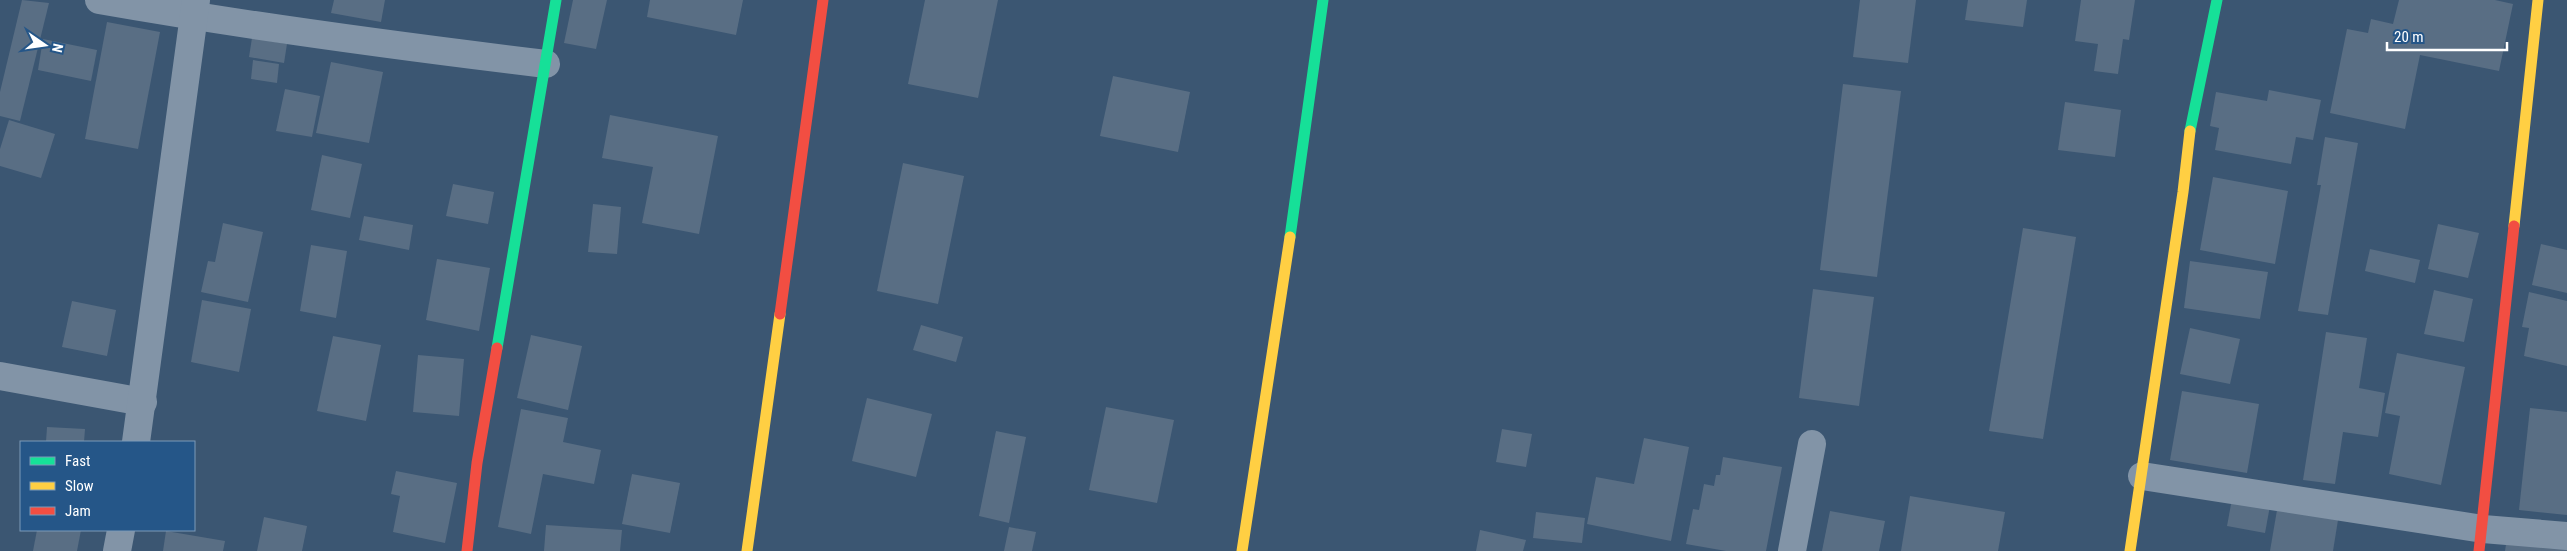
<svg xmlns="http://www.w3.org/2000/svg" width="2567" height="551" viewBox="0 0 2567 551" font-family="'Roboto Condensed',sans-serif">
<rect width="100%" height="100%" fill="#3b5672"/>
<g fill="#596e84">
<polygon points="22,0 49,3 20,121 0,116 0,92"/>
<polygon points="334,0 385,0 381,22 331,13"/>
<polygon points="573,0 607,0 596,49 564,43"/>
<polygon points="650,0 743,0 736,35 647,17"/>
<polygon points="925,0 998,0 978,98 908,84"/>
<polygon points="1860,0 1916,0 1908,63 1853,57"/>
<polygon points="1968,0 2027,0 2023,27 1965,20"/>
<polygon points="2081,0 2135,0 2129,40 2123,39 2118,74 2094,71 2098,44 2075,41"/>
<polygon points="2399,0 2495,0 2513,4 2499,71 2420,55 2405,129 2330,113 2347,29 2368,33 2371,19 2393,24"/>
<polygon points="107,22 160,32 138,149 85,139"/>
<polygon points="252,38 287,44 284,63 249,57"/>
<polygon points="43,39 97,50 91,81 38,70"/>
<polygon points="253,60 279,64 277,83 251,79"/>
<polygon points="331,62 383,72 369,143 316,133"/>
<polygon points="1113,76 1190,92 1178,152 1100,136"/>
<polygon points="1843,84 1901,91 1877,277 1820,270"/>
<polygon points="285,89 320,96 312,137 276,131"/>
<polygon points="2269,90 2321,100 2313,140 2296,137 2291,164 2215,150 2219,128 2210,126 2216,92 2267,101"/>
<polygon points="2065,102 2121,110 2115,157 2058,150"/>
<polygon points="610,115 718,136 699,234 642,223 653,167 602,158"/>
<polygon points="9,120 55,134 41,178 0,166 0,149"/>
<polygon points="2325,137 2358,143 2328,315 2298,311 2321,185 2317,185"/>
<polygon points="322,155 362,164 350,218 311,210"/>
<polygon points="903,163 964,176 938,304 877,291"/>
<polygon points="2213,177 2288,191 2275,264 2200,250"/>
<polygon points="453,184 494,192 488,224 446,216"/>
<polygon points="593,204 621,207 617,254 588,252"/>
<polygon points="364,216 413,225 409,250 359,240"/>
<polygon points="223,223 263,232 248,302 201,292 208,261 215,262"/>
<polygon points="2438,224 2479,233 2468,278 2428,269"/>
<polygon points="2023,228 2076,237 2043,439 1989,431"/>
<polygon points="2541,244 2567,250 2567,293 2532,285"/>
<polygon points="311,245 347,251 336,318 300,311"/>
<polygon points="2370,249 2420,260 2415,283 2365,271"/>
<polygon points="437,259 490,268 479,331 426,320"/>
<polygon points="2190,261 2268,272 2260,319 2184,308"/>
<polygon points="1813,289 1874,297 1859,406 1799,398"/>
<polygon points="2434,290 2473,299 2464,342 2424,334"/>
<polygon points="2529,292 2567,301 2567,366 2524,356 2529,328 2522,327"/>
<polygon points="202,300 251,309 239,372 191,362"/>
<polygon points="72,301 116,310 107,356 62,347"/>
<polygon points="921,325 963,337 956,362 913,350"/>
<polygon points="2190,328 2240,339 2230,384 2180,374"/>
<polygon points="2326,332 2367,338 2359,388 2385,393 2378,437 2343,432 2335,484 2303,480"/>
<polygon points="531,335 582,346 568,410 517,398"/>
<polygon points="333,336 381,345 366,421 317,411"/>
<polygon points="2397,353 2465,367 2441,485 2389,474 2400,416 2385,413"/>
<polygon points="418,355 464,359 459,416 413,412"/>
<polygon points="2182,391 2259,404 2247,473 2170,460"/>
<polygon points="867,398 932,414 916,477 852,461"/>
<polygon points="1106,407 1174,420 1157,503 1089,490"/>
<polygon points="2530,408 2567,412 2567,515 2519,510"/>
<polygon points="521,409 568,418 563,442 601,450 594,484 543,474 531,534 498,527"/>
<polygon points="47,427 85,429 84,442 46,442"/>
<polygon points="1502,429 1532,434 1526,467 1496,462"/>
<polygon points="996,431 1026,437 1009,523 979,516"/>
<polygon points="1644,438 1689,447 1671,541 1587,524 1596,477 1634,484"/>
<polygon points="1723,457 1782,467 1766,551 1726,551 1686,544 1693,509 1699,510 1704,484 1714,486 1716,475 1720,475"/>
<polygon points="396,471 457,483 445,543 393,532 400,496 391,494"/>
<polygon points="632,474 680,483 670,533 622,524"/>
<polygon points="1910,496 2005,512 1998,551 1901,551"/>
<polygon points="2232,499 2270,506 2265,533 2227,526"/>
<polygon points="2277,510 2338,520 2333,551 2270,551"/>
<polygon points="1830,511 1885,521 1879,551 1822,551"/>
<polygon points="1536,512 1585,518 1582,543 1533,538"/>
<polygon points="264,517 307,526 302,551 257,551"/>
<polygon points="546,525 622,530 620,551 544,551"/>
<polygon points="1009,527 1036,532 1032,551 1004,551"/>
<polygon points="37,530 81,530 77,551 33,551"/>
<polygon points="1480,530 1526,540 1523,551 1476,551"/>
<polygon points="166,531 225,541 223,551 163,551"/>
<polygon points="2507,538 2567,549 2567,551 2505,551"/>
</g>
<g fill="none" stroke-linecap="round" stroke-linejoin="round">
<g stroke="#8294a7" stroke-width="28">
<path d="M99 0C247 26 397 46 546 64"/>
<polyline points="0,376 143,402"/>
<polyline points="136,442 196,0"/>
<polyline points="2142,476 2483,529 2567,536"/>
<polyline points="117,551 121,530"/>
<polyline points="1792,551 1812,444"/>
</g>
<g stroke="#16e098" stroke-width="11">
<polyline points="2190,131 2217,0"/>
<polyline points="1290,237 1323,0"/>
<polyline points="497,348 556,0"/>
</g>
<g stroke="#ffcf43" stroke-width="11">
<polyline points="2514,226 2538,0"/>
<polyline points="747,551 780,314"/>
<polyline points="1242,551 1290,237"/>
<polyline points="2130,551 2183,192 2190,131"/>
</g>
<g stroke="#f24e42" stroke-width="11">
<polyline points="780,314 823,0"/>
<polyline points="467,551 477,463 497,348"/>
<polyline points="2479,551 2514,226"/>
</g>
</g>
<rect x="20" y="441" width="175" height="90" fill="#255688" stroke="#7c9ab8"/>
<rect x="30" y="457" width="25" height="8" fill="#16e098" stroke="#7c9ab8"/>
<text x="65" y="466" font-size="15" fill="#ffffff">Fast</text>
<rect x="30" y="482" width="25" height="8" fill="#ffcf43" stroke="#7c9ab8"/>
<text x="65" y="491" font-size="15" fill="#ffffff">Slow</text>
<rect x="30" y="507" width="25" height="8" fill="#f24e42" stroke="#7c9ab8"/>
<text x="65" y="516" font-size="15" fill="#ffffff">Jam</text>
<g transform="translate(45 45) rotate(103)" stroke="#255688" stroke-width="4" paint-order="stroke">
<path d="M0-4L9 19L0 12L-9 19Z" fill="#ffffff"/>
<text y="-8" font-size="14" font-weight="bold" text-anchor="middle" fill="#ffffff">N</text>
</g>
<path d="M2387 42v8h120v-8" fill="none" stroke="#ffffff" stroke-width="2.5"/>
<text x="2394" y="42" font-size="15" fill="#ffffff" stroke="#255688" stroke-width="4" paint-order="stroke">20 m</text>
</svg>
